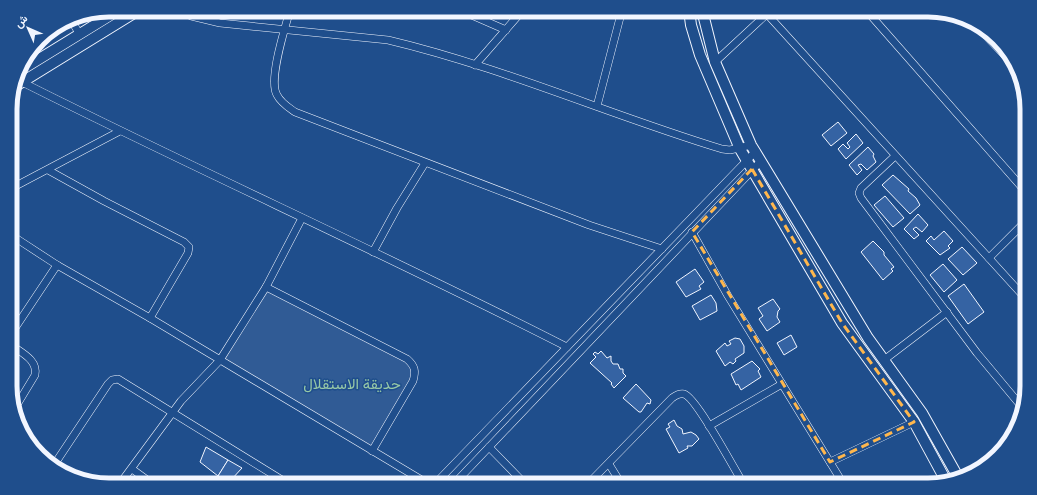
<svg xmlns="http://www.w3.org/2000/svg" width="1037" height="495" viewBox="0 0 1037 495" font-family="'Space Grotesk',Vazirmatn,sans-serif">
<rect width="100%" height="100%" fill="#1f4e8c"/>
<polygon fill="#305b95" stroke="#a8bbd7" points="266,287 407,359 416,373 372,451 222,361"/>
<g fill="#3563a3" stroke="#f2f6ff">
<polygon points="838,122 847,133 831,146 822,135"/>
<polygon points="856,134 863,143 846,159 838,149 843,144 848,149 850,147 847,143"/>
<polygon points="868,147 874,154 873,156 876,162 867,170 861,164 858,165 862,170 857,175 849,165"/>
<polygon points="893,175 909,189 908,191 916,198 920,205 910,214 882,185"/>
<polygon points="885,196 904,218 893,227 874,205"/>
<polygon points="918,214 928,225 922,232 916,227 913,229 919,235 914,239 904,229"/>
<polygon points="944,231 953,241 948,246 950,248 940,255 926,241 931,236 934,240"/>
<polygon points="873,241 884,252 884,255 894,267 891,269 893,271 883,280 861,252"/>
<polygon points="962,247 977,263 963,275 948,259"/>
<polygon points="943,264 957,280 944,292 930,275"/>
<polygon points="695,269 704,282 699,286 701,289 686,297 676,282"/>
<polygon points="964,284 984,312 968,324 948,296"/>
<polygon points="711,295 716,303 717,311 700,320 692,306"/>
<polygon points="773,299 780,309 778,311 777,317 780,322 767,331 759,319 763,316 758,308"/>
<polygon points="791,335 797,347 784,355 777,343"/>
<polygon points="735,338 740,339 744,346 744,353 735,359 736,361 733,364 730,362 725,366 716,351 725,343 727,346 731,344 729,341"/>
<polygon points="601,351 607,358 611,356 611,361 613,364 618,364 620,369 623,369 623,373 626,376 614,388 611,384 612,383 590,363 596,357 593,354 595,352 598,354"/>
<polygon points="752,361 760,369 758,371 761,377 741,390 738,384 736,385 731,374"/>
<polygon points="636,384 651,400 650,404 647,403 641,412 639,412 623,398"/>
<polygon points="674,420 677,426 682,429 683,434 691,432 696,435 699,439 692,446 687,446 688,448 679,453 666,429 670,427 668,424"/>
<polygon points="206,447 228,460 218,476 200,462"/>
<polygon points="228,460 242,468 231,480 218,476"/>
</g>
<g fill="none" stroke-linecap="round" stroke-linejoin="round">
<defs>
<g id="street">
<path d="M181 10 191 16 220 23 388 40C502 67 610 115 722 149L730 150 751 145"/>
<path d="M290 10C285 28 268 80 277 95 281 103 288 107 295 112L589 225 662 249"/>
<polyline points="460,10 506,30"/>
<polyline points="866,10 1026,192"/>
<polyline points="767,14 1027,300"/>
<polyline points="70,18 80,35"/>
<polyline points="971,20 1013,64"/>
<polyline points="715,62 771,10"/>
<polyline points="475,65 523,10"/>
<path d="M22 82C203 173 387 255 567 347"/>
<polyline points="597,106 622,10"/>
<polyline points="895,156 861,188 859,193 861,198 977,353 1022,407"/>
<polyline points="48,170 104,201 184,242 189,247 188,253 150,318"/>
<polyline points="10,189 120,131"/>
<polyline points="692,232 728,296 844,485"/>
<polyline points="11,235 57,265 150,318 430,485"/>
<polyline points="373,252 397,208 425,163"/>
<polyline points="989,258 1027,220"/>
<path d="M266 287 407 359C415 366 416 371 413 381L372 451"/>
<polyline points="11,334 57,265"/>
<path d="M11 345C22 353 38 360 35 375L15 408"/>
<polyline points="884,360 947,312"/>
<polyline points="709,426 782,384"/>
<polyline points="489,447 526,485"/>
<polyline points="830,462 914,422"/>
<polyline points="609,464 622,485"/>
<polyline points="54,465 108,384 112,380 118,379 290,485"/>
<polyline points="132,469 154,485"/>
<polyline points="119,485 181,401 220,360 266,287 302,218"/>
<polyline points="434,485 756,151"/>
<polyline points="453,485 761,161"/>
<path d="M587 485 672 398C675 396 679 393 684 394 696 397 735 470 744 485"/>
</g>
<g id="secondary">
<polyline points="689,10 691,25 700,55 740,149 842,323 914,422 946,481"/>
<polyline points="702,10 715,62 751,145 868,338 922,413 958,477"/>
<polyline points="18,72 119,10"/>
<polyline points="14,87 139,10"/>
</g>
</defs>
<use href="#street" stroke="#f2f6ff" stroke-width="8"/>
<use href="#secondary" stroke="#f2f6ff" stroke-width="12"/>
<use href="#street" stroke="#1f4e8c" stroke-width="7"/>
<use href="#secondary" stroke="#1f4e8c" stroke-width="10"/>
</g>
<path fill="none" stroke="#ffb74d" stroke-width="3" stroke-dasharray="8 5" stroke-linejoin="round" d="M752 169 842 323 914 422 830 462 692 232Z"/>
<g text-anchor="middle" stroke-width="3" stroke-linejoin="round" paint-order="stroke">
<g font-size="15" fill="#97c8a6" stroke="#1f4e8c">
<text x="352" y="389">حديقة الاستقلال</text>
</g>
</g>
<path d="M0 0H1037V495H0ZM109 17H928A92 92 0 0 1 1020 109V386A92 92 0 0 1 928 478H109A92 92 0 0 1 17 386V109A92 92 0 0 1 109 17Z" fill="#1f4e8c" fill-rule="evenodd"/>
<path fill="none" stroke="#f2f6ff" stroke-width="5" d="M109 17H928A92 92 0 0 1 1020 109V386A92 92 0 0 1 928 478H109A92 92 0 0 1 17 386V109A92 92 0 0 1 109 17Z"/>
<g transform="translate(28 28) rotate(315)" stroke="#1f4e8c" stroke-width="3" paint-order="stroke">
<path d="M0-3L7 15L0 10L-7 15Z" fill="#f2f6ff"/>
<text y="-6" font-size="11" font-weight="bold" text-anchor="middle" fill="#f2f6ff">ش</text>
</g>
</svg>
